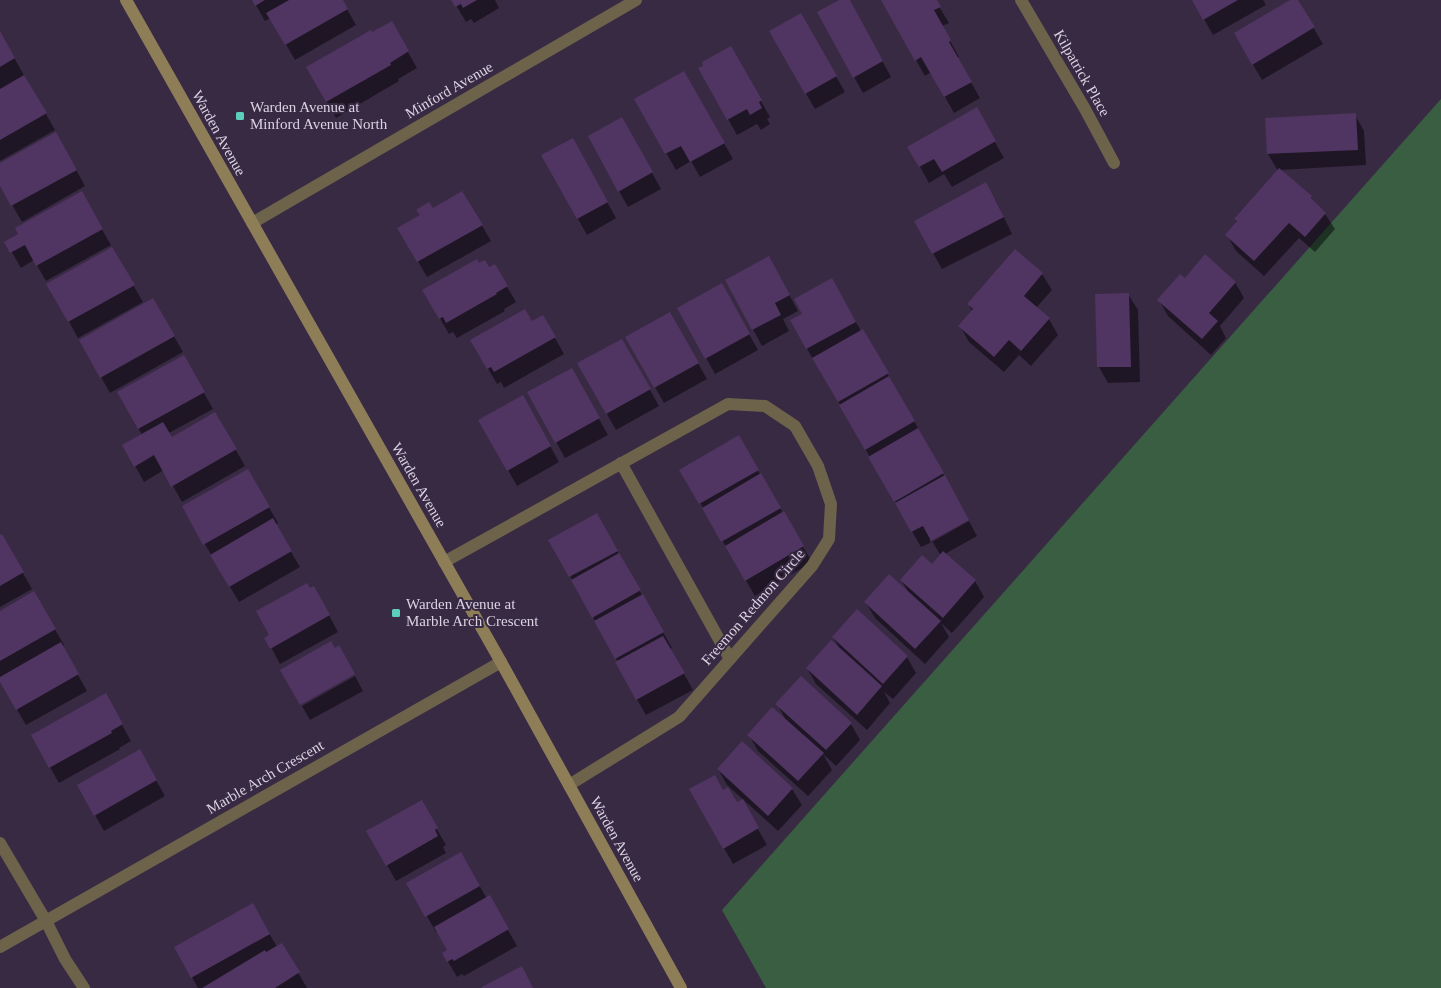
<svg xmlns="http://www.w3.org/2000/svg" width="1441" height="988" viewBox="0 0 1441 988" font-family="'Times New Roman',serif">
<rect width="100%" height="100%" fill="#392a44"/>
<polygon fill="#395e42" points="1441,99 1441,988 766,988 722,910"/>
<g fill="#0007">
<polygon points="253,0 342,0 356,25 295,60 271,18 265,21"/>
<polygon points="453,0 495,0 499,8 474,23 471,19 466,22"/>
<polygon points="842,0 849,0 891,77 863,93 854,77"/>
<polygon points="882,0 935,0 949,23 942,26 959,57 957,58 980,98 954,113 931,72 925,76"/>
<polygon points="1193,0 1263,0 1266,5 1213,35"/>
<polygon points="1292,0 1297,0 1323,44 1262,80 1235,34"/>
<polygon points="800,14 845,92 815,109 770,31"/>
<polygon points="391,22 417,68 398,79 399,81 336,118 308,68"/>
<polygon points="0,33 55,130 0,161"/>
<polygon points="730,47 770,117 767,119 770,124 761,130 757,124 737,135 700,69"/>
<polygon points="684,73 733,159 700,177 691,161 676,170 636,100"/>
<polygon points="976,109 1004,158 952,187 944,174 929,183 909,147"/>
<polygon points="1355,115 1364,131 1366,165 1280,170 1311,197 1315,204 1325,214 1335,229 1315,252 1299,238 1264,276 1236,251 1227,235 1237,223 1235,219 1278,171 1268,154 1266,119"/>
<polygon points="56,133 85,186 22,222 0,184 0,164"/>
<polygon points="631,135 661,189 628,207 619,191"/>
<polygon points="572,140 616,218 587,235 543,156"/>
<polygon points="462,192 491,241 427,277 399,228"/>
<polygon points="81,193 111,245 46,281 34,260 21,268 6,242"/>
<polygon points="995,199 1012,234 942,269 933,253"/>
<polygon points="112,248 143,302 78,338 48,284"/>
<polygon points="1015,251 1042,274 1052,290 1036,308 1049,319 1058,335 1031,366 1019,355 1004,372 969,342 960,326 973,312 968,304"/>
<polygon points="479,265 489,268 494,265 516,302 504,309 505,311 457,338 453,332 449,334 424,291"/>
<polygon points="778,274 798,311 783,319 789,331 762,346 727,281"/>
<polygon points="1185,280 1235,282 1244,298 1220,326 1226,338 1211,355 1168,316 1159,300"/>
<polygon points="721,285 758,350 715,374 679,309"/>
<polygon points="1128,294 1138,310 1140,382 1108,383 1099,367"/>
<polygon points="841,296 861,331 862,330 897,390 968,519 930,540 930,543 921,547 817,364 816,364 807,349"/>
<polygon points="153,300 183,352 110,393 80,340"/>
<polygon points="670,314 707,379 664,403 627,337"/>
<polygon points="543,317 564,354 504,388 501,382 497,384 472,341 531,323"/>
<polygon points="622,340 659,406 616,430 579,364"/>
<polygon points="183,356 213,409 169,433 172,438 215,414 245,466 182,502 164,470 144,482 124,446 142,435 119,392"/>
<polygon points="571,369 608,435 565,458 529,393"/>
<polygon points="523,397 559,462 517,486 480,420"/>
<polygon points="738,437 812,562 755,596 681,470"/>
<polygon points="248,471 278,523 275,525 300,567 239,602 183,507"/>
<polygon points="596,514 672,648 670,649 693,690 646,715 616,663 618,662 550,540"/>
<polygon points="969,521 977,536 945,554 975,581 984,597 952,633 941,623 949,637 925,664 875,618 866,603 909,593 901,580 932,566 941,556 932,541 930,543"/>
<polygon points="2,536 32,589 0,607 0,537"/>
<polygon points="34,593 64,645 62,647 87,691 26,725 1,682 0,682 0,612"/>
<polygon points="323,604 338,632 280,664 266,638"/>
<polygon points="833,637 907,657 916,673 893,699 884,692 890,703 867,730 816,684 807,668 840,649"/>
<polygon points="355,676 363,691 310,720 302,706"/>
<polygon points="105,695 131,741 119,748 120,749 59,783 32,736"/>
<polygon points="777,704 851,724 860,740 836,766 823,754 832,770 808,796 758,751 749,735 786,720"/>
<polygon points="742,743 792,789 802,805 778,831 727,785 718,769"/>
<polygon points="139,750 165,796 104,831 78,785"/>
<polygon points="691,790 723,792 736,804 742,801 767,845 733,864"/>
<polygon points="421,802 446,845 443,847 446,853 396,881 368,832"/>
<polygon points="461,853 487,899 489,897 517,946 464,976 462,974 457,977 443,953 449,950 438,931 436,932 408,883"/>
<polygon points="253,905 277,947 282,945 307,988 198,988 175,947"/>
</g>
<g fill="#503462">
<polygon points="252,0 265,0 255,6"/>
<polygon points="289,0 343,0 348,9 285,45 266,13"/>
<polygon points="451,0 477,0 463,8 461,4 455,7"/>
<polygon points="839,0 850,0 883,61 853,78 817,12"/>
<polygon points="881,0 937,0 941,7 934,10 951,40 949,42 972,82 944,97 921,57 915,61"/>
<polygon points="1192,0 1238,0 1203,20"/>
<polygon points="1290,0 1298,0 1315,27 1252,65 1234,33"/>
<polygon points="801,13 837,76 805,94 769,31"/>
<polygon points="392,21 409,51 390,63 391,65 326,102 306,67 371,30 372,32"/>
<polygon points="0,31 15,58 0,67"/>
<polygon points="731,46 762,100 759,102 762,108 750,115 747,109 727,120 698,68 703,66 702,62"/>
<polygon points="684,71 725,143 690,162 681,146 665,154 634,99"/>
<polygon points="24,75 47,113 0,140 0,89"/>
<polygon points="977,107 996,141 942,172 934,159 919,167 907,147"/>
<polygon points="1356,113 1358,150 1267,154 1265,118"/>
<polygon points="622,117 653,172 618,192 588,136"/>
<polygon points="56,132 77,170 11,206 0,186 0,163"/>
<polygon points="573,138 608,202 577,219 541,155"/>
<polygon points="1279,168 1312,196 1311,198 1326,213 1305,237 1289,223 1254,261 1225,235 1237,221 1234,219"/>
<polygon points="986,182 1004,217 932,254 914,221"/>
<polygon points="82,191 103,229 36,266 25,245 10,253 4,242 18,234 15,228"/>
<polygon points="462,191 483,225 417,262 397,228 420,215 416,210 429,202 433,208"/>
<polygon points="112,247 135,285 68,322 46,284"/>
<polygon points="1015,249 1043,273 1024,296 1050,318 1021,351 1009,340 994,357 958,326 973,309 967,304"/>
<polygon points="1205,254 1236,282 1209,313 1218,321 1202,339 1157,300 1180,274 1185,278"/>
<polygon points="769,256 790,295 775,303 781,315 752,330 725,280"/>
<polygon points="477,259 479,263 485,260 489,267 495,264 508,286 496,293 497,294 446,323 443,317 439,319 422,290"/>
<polygon points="832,278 856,322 806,349 790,320 802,314 794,299"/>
<polygon points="722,283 750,334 705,359 677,308"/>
<polygon points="1129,293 1131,367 1097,367 1095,294"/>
<polygon points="153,298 175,336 100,378 79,340"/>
<polygon points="525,309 532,321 543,315 556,337 494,372 491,367 487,369 470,340"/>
<polygon points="670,312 699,363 654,388 625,337"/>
<polygon points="863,329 889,373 838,402 812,358"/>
<polygon points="622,339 651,389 606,414 577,363"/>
<polygon points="184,355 205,392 138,429 117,392"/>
<polygon points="572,368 600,418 555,443 527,392"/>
<polygon points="889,376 915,421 865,450 839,405"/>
<polygon points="523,395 551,446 507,471 478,420"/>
<polygon points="215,412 237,449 171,487 154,455 134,467 122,445 163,422 172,437"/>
<polygon points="918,428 944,473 894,502 868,457"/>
<polygon points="739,435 759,470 699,504 679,470"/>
<polygon points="248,469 270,507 203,545 182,506"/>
<polygon points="761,473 781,508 721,542 702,508"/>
<polygon points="945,475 969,520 931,541 923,526 911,532 895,503"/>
<polygon points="784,511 804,546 745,581 725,546"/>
<polygon points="597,513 618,551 569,577 548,540"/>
<polygon points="273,518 292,551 229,587 210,555"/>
<polygon points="2,534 24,572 0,586 0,535"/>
<polygon points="943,551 976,580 943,618 900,580 922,555 932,564"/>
<polygon points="619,553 641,590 592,618 571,580"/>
<polygon points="889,574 941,621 915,649 864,602"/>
<polygon points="307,583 310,588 314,586 330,615 270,649 264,638 269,635 256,611"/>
<polygon points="34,591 56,629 0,661 0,611"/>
<polygon points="643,594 664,632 615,659 594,621"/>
<polygon points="857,609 908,656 883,684 832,637"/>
<polygon points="663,636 685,673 636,700 615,662"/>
<polygon points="831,640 882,686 857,715 806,668"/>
<polygon points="331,641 335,648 339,645 355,674 300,705 280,670"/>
<polygon points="61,642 79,674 16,710 0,682 0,677"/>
<polygon points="801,676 852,723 826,750 775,704"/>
<polygon points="106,693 123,724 111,731 112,733 49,768 31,735"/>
<polygon points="772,707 824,753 798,781 747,735"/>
<polygon points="742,741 793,788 768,816 717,769"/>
<polygon points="140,749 157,780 94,816 77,785"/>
<polygon points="715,775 723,790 728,787 737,802 743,799 759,828 723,849 689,789"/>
<polygon points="422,800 438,828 435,830 438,836 386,866 366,831"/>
<polygon points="461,852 480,886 425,917 406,883"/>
<polygon points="490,895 509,929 454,961 452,959 447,962 442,953 447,950 434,927"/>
<polygon points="253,903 270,934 191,978 174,947"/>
<polygon points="282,943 300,972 275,988 202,988 265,950 266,952"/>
<polygon points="522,966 533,988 480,988"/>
</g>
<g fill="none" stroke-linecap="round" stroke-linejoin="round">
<polyline stroke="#6d634b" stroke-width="12" points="621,463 730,659"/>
<g stroke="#6d634b" stroke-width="12">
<polyline points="1021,0 1085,109 1114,163"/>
<polyline points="252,223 636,0"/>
<polyline points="444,562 728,404 765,406 795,426 818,466 831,504 829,539 812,566 679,717 569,785"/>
<polyline points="0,843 46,921 65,959 84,988"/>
<polyline points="0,947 501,662"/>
</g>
<polyline stroke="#8e7e58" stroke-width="12" points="126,0 501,662 681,988"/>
</g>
<g fill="#5dceba" stroke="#392a44" stroke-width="2">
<rect x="235" y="111" width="10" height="10" rx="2.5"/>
<rect x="391" y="608" width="10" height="10" rx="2.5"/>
</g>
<g text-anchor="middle" stroke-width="4" stroke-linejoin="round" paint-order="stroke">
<g font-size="15" fill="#dbd2e2" stroke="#392a44">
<text transform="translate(1082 73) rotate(60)" y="5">Kilpatrick Place</text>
<text transform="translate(449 90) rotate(-30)" y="5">Minford Avenue</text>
<text transform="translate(219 133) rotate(61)" y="5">Warden Avenue</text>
<text transform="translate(419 485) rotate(60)" y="5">Warden Avenue</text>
<text transform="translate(753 607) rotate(-49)" y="5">Freemon Redmon Circle</text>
<text transform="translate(265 777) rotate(-30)" y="5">Marble Arch Crescent</text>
<text transform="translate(617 839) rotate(61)" y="5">Warden Avenue</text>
</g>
<g font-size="15" fill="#dbd2e2" stroke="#392a44" text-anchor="start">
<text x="250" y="112">Warden Avenue at<tspan x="250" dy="17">Minford Avenue North</tspan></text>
<text x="406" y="609">Warden Avenue at<tspan x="406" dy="17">Marble Arch Crescent</tspan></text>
</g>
</g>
</svg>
